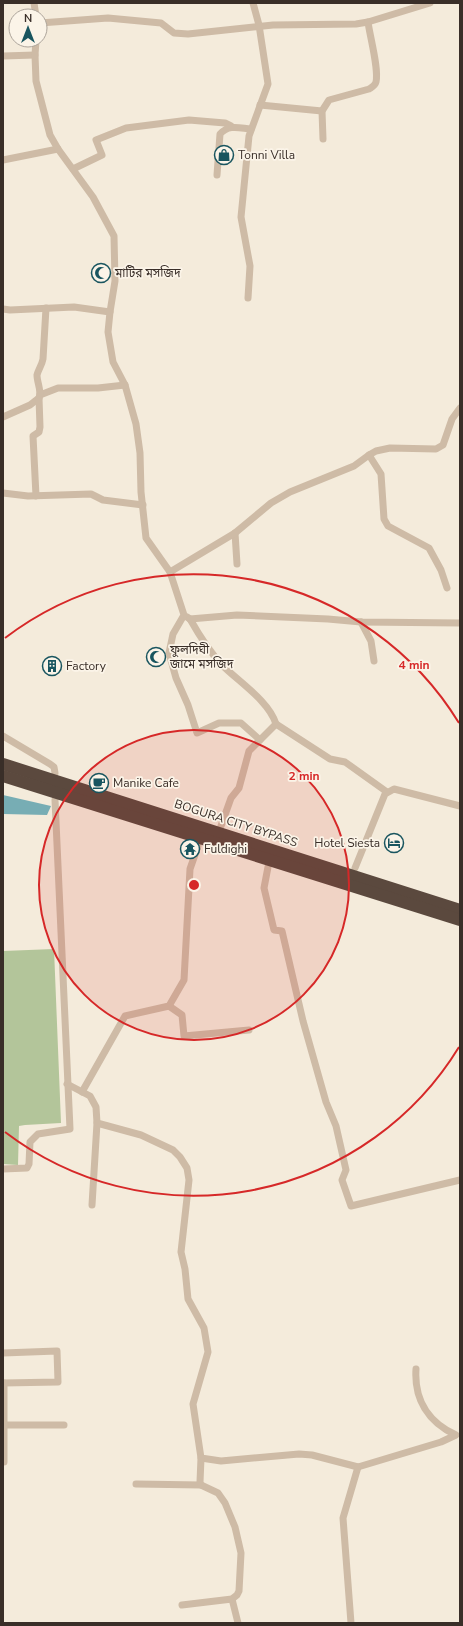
<svg xmlns="http://www.w3.org/2000/svg" width="463" height="1626" viewBox="0 0 463 1626" font-family="'Nunito Sans','Noto Sans Bengali',sans-serif">
<rect width="100%" height="100%" fill="#f4ebdb"/>
<polygon fill="#b3c59a" points="54,949 61,1123 25,1125 19,1126 18,1165 3,1164 3,951"/>
<polygon fill="#77adb4" points="3,795 51,806 47,815 3,814"/>
<g fill="none" stroke-linecap="round" stroke-linejoin="round">
<g stroke="#cebba6" stroke-width="7">
<polyline points="34,3 36,16"/>
<polyline points="40,23 108,18 161,23 174,33 188,34 273,25 356,24 368,22 430,3"/>
<polyline points="3,56 35,55"/>
<polyline points="260,105 322,111"/>
<path d="M323 139 322 111 329 100 369 89C372 87 375 86 376 82 379 69 370 37 368 22"/>
<polyline points="3,160 58,149"/>
<polyline points="73,169 102,155 96,140 126,128 189,120 225,123 231,126"/>
<path d="M217 175 220 134C229 124 239 128 251 129"/>
<polyline points="248,298 250,266 241,217 249,136 268,84 259,25 253,3"/>
<polyline points="3,309 10,310 74,307 110,312 115,281 114,236 93,197 58,149 50,135 36,81 35,55 36,40"/>
<polyline points="110,312 108,332 113,362 125,385 136,424 140,453 141,492 146,538 170,572 184,615 173,634 169,653 176,678 188,705 197,733 219,723 241,723 260,740"/>
<polyline points="40,395 58,388 98,388 125,385"/>
<polyline points="3,417 30,405 39,398"/>
<polyline points="3,493 28,496 91,494 103,500 143,505"/>
<path d="M36 496 33 436 39 432 40 427 39 398C42 391 37 383 37 375 38 370 42 365 43 359L46 308"/>
<polyline points="235,533 237,564"/>
<polyline points="170,572 235,533 271,503 290,492 354,466 369,455"/>
<polyline points="447,588 441,570 429,548 388,526 384,519 381,474 369,455 376,451 390,448 436,449 443,445 452,419 460,408"/>
<path d="M187 617 190 619C199 635 209 651 222 665 239 682 269 701 276 724L249 751 239 788 231 798 221 826"/>
<polyline points="190,619 237,615 328,619 361,622 460,623"/>
<polyline points="361,622 371,641 374,661"/>
<polyline points="276,724 330,759 345,762 387,792"/>
<polyline points="3,736 50,764 54,767 55,773"/>
<polyline points="268,867 264,888 274,930 282,931 303,1021 326,1102 336,1126 346,1170 342,1180 351,1206 460,1180"/>
<polyline points="355,868 385,794 394,789 460,806"/>
<polyline points="169,1006 182,1015 184,1036 249,1030"/>
<path d="M67 1084 90 1096 96 1107 97 1123 141 1135 173 1150 180 1157 187 1168 189 1180 181 1252 185 1269 188 1299 204 1328 208 1352 193 1404 201 1458 221 1461 299 1454 312 1455 358 1467 441 1442 456 1435C428 1422 414 1399 416 1369"/>
<polyline points="82,1092 125,1016 169,1006 184,980 190,869 198,846"/>
<polyline points="3,1169 27,1168 29,1164 30,1142 38,1134 70,1129 55,800"/>
<polyline points="92,1205 97,1123"/>
<polyline points="3,1353 57,1351 58,1382 3,1383"/>
<polyline points="4,1383 4,1462"/>
<polyline points="4,1425 64,1425"/>
<polyline points="136,1484 201,1485"/>
<polyline points="232,1599 238,1623"/>
<polyline points="182,1605 232,1599 237,1595 239,1591 241,1553 235,1527 225,1503 218,1493 201,1485 200,1482 201,1458"/>
<polyline points="351,1623 343,1518 358,1467"/>
</g>
<g stroke="#5b493e" stroke-width="12">
<polyline points="3,764 460,910"/>
<polyline points="3,776 460,920"/>
</g>
</g>
<circle cx="194" cy="885" r="155" fill="#d62828" fill-opacity=".12"/>
<g fill="none" stroke="#d62828" stroke-width="2">
<circle cx="194" cy="885" r="155"/>
<path d="M459 1047A311 311 0 0 1 5 1132M5 638A311 311 0 0 1 459 723"/>
</g>
<defs>
<symbol id="shop-ring" viewBox="-11 -11 22 22"><circle r="9.5" fill="#fbf4e8" stroke="#19555f" stroke-width="1.5"/><path d="M-5-2.5h2.3a2.7 3.5 0 0 1 5.4 0H5L5.5 6h-11ZM-1.5-2.5h3a1.5 2.3 0 0 0-3 0Z" fill="#19555f"/></symbol>
<symbol id="mosque-ring" viewBox="-11 -11 22 22"><circle r="9.5" fill="#fbf4e8" stroke="#19555f" stroke-width="1.5"/><path d="M3.5-4.9A6 6 0 1 0 3.5 4.9A5 5 0 1 1 3.5-4.9Z" fill="#19555f"/></symbol>
<symbol id="building-ring" viewBox="-11 -11 22 22"><circle r="9.5" fill="#fbf4e8" stroke="#19555f" stroke-width="1.5"/><path d="M-4-6H4V6H1V3H-1V6H-4ZM-2.5-4.3h1.7v1.8h-1.7ZM.8-4.3h1.7v1.8H.8ZM-2.5-1h1.7V.8h-1.7ZM.8-1h1.7V.8H.8Z" fill="#19555f"/></symbol>
<symbol id="cafe-ring" viewBox="-11 -11 22 22"><circle r="9.5" fill="#fbf4e8" stroke="#19555f" stroke-width="1.5"/><path d="M-5.5-4.5H6V0H3Q3 3.5 0 3.5H-2.5Q-5.5 3.5-5.5 0ZM3-3.2v2h1.7v-2ZM-6 4.5H4V6H-6Z" fill="#19555f"/></symbol>
<symbol id="hotel-ring" viewBox="-11 -11 22 22"><circle r="9.5" fill="#fbf4e8" stroke="#19555f" stroke-width="1.5"/><path d="M-6-4.5h1.5V1H6V5H4.5V3h-9V5H-6ZM-4 0a1.8 1.8 0 1 1 3.6 0ZM.5 0V-2.5h3Q6-2.5 6 0Z" fill="#19555f"/></symbol>
<symbol id="temple-ring" viewBox="-11 -11 22 22"><circle r="9.5" fill="#fbf4e8" stroke="#19555f" stroke-width="1.5"/><path d="M0-6L5-2H3V0L6.5 2.5H4V6H1.5V3h-3V6H-4V2.5H-6.5L-3 0V-2H-5Z" fill="#19555f"/></symbol>
</defs>
<g fill-rule="evenodd">
<use href="#shop-ring" x="213" y="144" width="22" height="22"/>
<use href="#mosque-ring" x="90" y="262" width="22" height="22"/>
<use href="#mosque-ring" x="145" y="646" width="22" height="22"/>
<use href="#building-ring" x="41" y="655" width="22" height="22"/>
<use href="#cafe-ring" x="88" y="772" width="22" height="22"/>
<use href="#hotel-ring" x="383" y="832" width="22" height="22"/>
<use href="#temple-ring" x="179" y="838" width="22" height="22"/>
</g>
<g text-anchor="middle" stroke-width="3.5" stroke-linejoin="round" paint-order="stroke">
<g font-size="12" fill="#392e28" stroke="#fbf4e8" text-anchor="start">
<text x="238" y="159">Tonni Villa</text>
<text x="115" y="277">মাটির মসজিদ</text>
<text x="170" y="654">ফুলদিঘী<tspan x="170" dy="14">জামে মসজিদ</tspan></text>
<text x="66" y="670">Factory</text>
<text x="113" y="787">Manike Cafe</text>
<text x="380" y="847" text-anchor="end">Hotel Siesta</text>
<text x="204" y="853">Fuldighi</text>
</g>
<g font-size="12" fill="#392e28" stroke="#fbf4e8">
<text transform="translate(236 823) rotate(18)" y="4">BOGURA CITY BYPASS</text>
</g>
</g>
<circle cx="194" cy="885" r="6" fill="#d62828" stroke="#fbf4e8" stroke-width="2"/>
<g font-size="12" text-anchor="middle" font-weight="bold" fill="#d62828" stroke="#fbf4e8" stroke-width="3.5" stroke-linejoin="round" paint-order="stroke">
<text x="414" y="669">4 min</text>
<text x="304" y="780">2 min</text>
</g>
<rect width="463" height="1626" fill="none" stroke="#392e28" stroke-width="8"/>
<g transform="translate(28 28)"><circle r="19" fill="#fbf4e8" stroke="#ada59b"/>
<path d="M0-3L7 15L0 10L-7 15Z" fill="#19555f"/>
<text y="-6" font-size="11" font-weight="bold" text-anchor="middle" fill="#392e28">N</text>
</g>
</svg>
